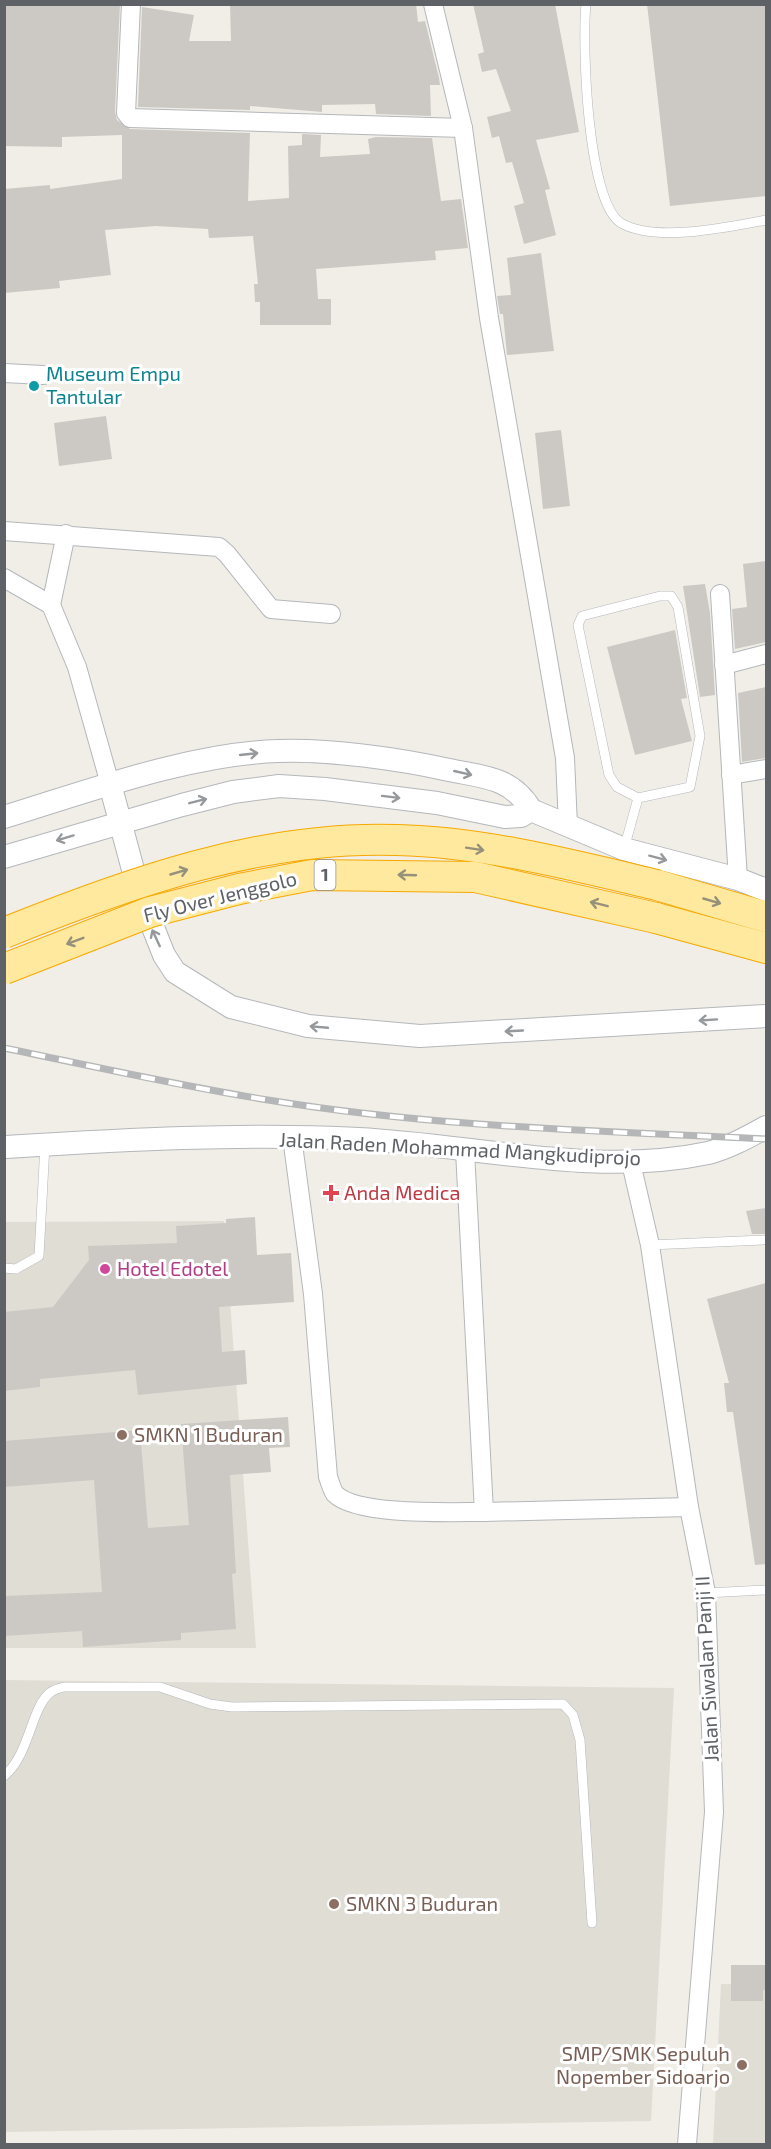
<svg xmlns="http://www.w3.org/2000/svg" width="771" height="2149" viewBox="0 0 771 2149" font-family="'Exo 2',sans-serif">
<rect width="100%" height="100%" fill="#f0eee7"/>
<g fill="#e0ddd5">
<polygon points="224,1221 256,1648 5,1648 4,1222"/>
<polygon points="4,1680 674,1688 651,2121 5,2132"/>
<polygon points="721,1984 766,1985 766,2144 713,2144"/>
</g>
<g fill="#ccc9c4">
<polygon points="4,4 120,4 115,112 117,120 130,129 250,133 248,201 289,198 288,146 302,145 302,134 321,135 320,157 370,154 368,139 376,137 432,138 441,201 461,199 468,248 435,251 436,260 316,269 318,299 331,299 331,325 260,325 260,302 255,302 254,284 258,284 253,236 209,238 208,229 156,226 105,230 111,275 59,281 60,288 4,293 4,189 50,185 50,189 122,179 122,135 62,137 62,147 4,146"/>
<polygon points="230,4 416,4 418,22 425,21 439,78 440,85 430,85 431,116 376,114 375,104 322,105 322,112 250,106 250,110 138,107 142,7 194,15 189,41 231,41"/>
<polygon points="473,4 555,4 579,132 536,140 550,189 545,190 556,235 524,244 514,206 524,203 512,162 506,163 499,136 492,138 487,117 511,111 496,69 482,72 478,54 484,52"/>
<polygon points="647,4 766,4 766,196 670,206"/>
<polygon points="541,253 554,351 507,355 503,314 500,314 497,296 511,295 507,258"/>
<polygon points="106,416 112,459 59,466 54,423"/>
<polygon points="561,430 570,506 543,509 535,433"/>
<polygon points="766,561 766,642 735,649 732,609 747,607 743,564"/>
<polygon points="705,584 710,613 715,695 700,697 683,586"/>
<polygon points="675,630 687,698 681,699 692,741 635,755 607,647"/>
<polygon points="766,687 766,758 742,762 738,693"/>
<polygon points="766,1208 766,1234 752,1234 746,1211"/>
<polygon points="255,1217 257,1255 291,1253 294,1302 219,1307 222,1352 245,1350 247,1384 138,1395 135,1370 40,1379 40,1387 4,1391 4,1312 53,1307 89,1260 88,1246 177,1243 176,1226 226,1223 226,1219"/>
<polygon points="766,1283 766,1564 755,1565 733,1412 727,1412 724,1383 729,1383 707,1299"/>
<polygon points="288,1417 290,1447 269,1448 271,1472 230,1475 236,1573 232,1574 236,1629 181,1633 181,1640 83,1647 82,1631 4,1636 4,1596 102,1592 94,1480 4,1487 4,1441 140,1430 148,1528 189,1525 181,1424"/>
<polygon points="731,1965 766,1965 766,1990 763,1990 763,2001 731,2001"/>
</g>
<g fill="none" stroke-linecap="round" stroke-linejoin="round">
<defs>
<g id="service">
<path d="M586 4C582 44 587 202 621 223 655 243 729 227 766 220"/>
<polyline points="624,849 638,798 617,787 609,775 578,625 582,616 660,596 671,596 678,607 700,736 690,787 638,798"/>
<polyline points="650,1245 763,1240"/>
<polyline points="4,1268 16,1269 39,1256 45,1145"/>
<polyline points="706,1593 766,1590"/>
<path d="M4 1776C30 1755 31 1706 51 1692 54 1690 60 1688 64 1687H160L210 1704 232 1707 563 1704 573 1715 580 1740 592 1923"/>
</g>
<g id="minor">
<polyline points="131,4 126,113 130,118 463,128"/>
<polyline points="433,4 463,128 489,318 565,758 568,826"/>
<polyline points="4,373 43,375"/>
<polyline points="4,531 219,547 227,554 271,609 331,614"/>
<polyline points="4,578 51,605 77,667 110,784"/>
<polyline points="720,594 738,879"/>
<polyline points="51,605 66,534"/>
<polyline points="724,665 766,654"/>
<polyline points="731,775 766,769"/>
<path d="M292 1137 313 1294 328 1477C330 1482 332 1490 335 1494 357 1516 452 1512 484 1512L465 1151"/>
<polyline points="631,1163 650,1245 689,1507 706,1593 714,1812 687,2144"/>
<polyline points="484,1512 689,1507"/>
</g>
<g id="tertiary">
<polyline points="110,784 139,892 164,955 175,972 231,1007 308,1026 420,1036 766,1016"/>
<path d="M4 817C89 791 189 754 278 751 328 749 400 759 449 770 483 777 512 777 531 810"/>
<polyline points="4,857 182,805 233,792 279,786 325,789 437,803 505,817 521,816 531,810 624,849 738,879 766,890"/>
<path d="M4 1147C123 1140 241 1133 359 1139 473 1145 595 1177 708 1153 728 1148 748 1137 766 1127"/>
</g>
<g id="trunk">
<polyline points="657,885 766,917"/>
<polyline points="656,918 766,948"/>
</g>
</defs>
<use href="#service" stroke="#b4b7bb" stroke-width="10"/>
<use href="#minor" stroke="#b4b7bb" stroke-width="20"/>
<use href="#tertiary" stroke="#b4b7bb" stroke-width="24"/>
<use href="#trunk" stroke="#f7a800" stroke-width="32"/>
<use href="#service" stroke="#fff" stroke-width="9"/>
<use href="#minor" stroke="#fff" stroke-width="18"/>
<use href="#tertiary" stroke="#fff" stroke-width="22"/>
<use href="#trunk" stroke="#fee99f" stroke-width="30"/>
<defs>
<path id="rail" d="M4 1048C92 1066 180 1086 268 1100 432 1127 600 1131 766 1139"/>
</defs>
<use href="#rail" stroke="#b5b6b7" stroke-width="7"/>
<use href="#rail" stroke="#fff" stroke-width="4.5" stroke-dasharray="14" stroke-linecap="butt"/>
<defs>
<g id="trunk-bridge">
<path d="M4 933C128 883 262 835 397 840 484 842 572 865 657 885"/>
<polyline points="4,969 150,912 239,889 312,875 475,877 656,918"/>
</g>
</defs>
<use href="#trunk-bridge" stroke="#f7a800" stroke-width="32" stroke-linecap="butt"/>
<use href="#trunk-bridge" stroke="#fee99f" stroke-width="30"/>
</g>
<defs><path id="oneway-shaft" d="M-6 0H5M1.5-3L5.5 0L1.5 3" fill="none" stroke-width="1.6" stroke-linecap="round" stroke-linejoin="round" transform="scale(1.5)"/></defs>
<g stroke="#96999c">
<use href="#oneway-shaft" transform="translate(249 754) rotate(-6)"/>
<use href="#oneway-shaft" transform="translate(463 773) rotate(13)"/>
<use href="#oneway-shaft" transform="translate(391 797) rotate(7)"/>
<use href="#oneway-shaft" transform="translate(198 801) rotate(-14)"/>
<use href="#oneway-shaft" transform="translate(65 838) rotate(163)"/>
<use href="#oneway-shaft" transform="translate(658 858) rotate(15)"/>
<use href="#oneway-shaft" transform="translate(156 938) rotate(-115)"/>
<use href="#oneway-shaft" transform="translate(708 1020) rotate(176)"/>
<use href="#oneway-shaft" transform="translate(319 1027) rotate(-175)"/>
<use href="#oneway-shaft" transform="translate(514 1031) rotate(177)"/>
</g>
<g stroke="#96917b">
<use href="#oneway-shaft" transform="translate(475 849) rotate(9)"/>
<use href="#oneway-shaft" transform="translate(179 872) rotate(-16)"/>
<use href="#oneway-shaft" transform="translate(407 875) rotate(-178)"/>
<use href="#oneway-shaft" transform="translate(712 901) rotate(16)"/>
<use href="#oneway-shaft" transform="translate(599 904) rotate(-166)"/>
<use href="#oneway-shaft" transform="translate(75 941) rotate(159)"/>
</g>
<circle fill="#0f9aa8" stroke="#fff" stroke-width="2" cx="34" cy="386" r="6"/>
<path fill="#e0444e" stroke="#fff" stroke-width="2" d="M328 1184h6v6h6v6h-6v6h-6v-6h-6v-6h6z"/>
<circle fill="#d1479c" stroke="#fff" stroke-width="2" cx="105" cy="1269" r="6"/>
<g fill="#8d6e63" stroke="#fff" stroke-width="2">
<circle cx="122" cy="1435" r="6"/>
<circle cx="334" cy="1904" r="6"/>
<circle cx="742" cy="2065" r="6"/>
</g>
<g text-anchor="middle" stroke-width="6" stroke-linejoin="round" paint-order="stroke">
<rect fill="#fff" stroke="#8e9195" stroke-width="1.5" x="314.5" y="860" width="21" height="30" rx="4.5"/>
<g font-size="18" font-weight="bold" fill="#5e6267">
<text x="325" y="881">1</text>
</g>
<g font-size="20" fill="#0d838f" stroke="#fff" text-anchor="start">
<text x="46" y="381">Museum Empu<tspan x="46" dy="23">Tantular</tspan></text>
</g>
<g font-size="20" fill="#5e6267" stroke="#fff">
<text transform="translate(220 897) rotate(-14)" y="7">Fly Over Jenggolo</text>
<text transform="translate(460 1149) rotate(3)" y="7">Jalan Raden Mohammad Mangkudiprojo</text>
<text transform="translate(707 1669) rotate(-93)" y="7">Jalan Siwalan Panji II</text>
</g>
<g font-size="20" fill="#be3a42" stroke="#fff" text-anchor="start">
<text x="344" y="1200">Anda Medica</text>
</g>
<g font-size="20" fill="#b23c85" stroke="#fff" text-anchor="start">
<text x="117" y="1276">Hotel Edotel</text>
</g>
<g font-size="20" fill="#785e54" stroke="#fff" text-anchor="start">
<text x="134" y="1442">SMKN 1 Buduran</text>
<text x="346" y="1911">SMKN 3 Buduran</text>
<text x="730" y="2061" text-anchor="end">SMP/SMK Sepuluh<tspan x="730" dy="23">Nopember Sidoarjo</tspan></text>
</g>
</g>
<rect width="771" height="2149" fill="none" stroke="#5e6267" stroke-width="12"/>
</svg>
